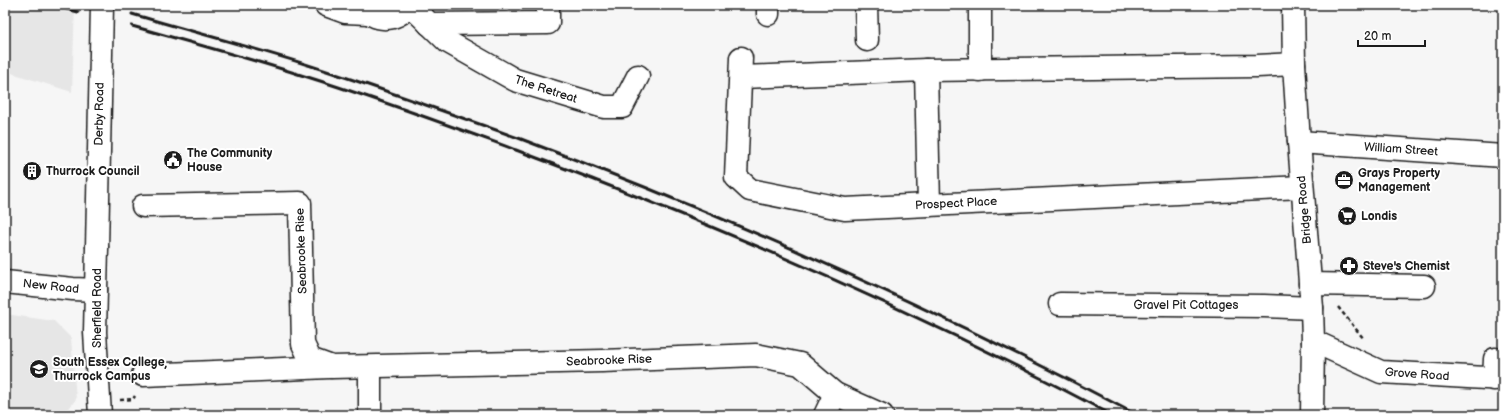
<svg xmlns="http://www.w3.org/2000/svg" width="1508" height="420" viewBox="0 0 1508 420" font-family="'Balsamiq Sans',sans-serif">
<rect width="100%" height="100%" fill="#f6f6f6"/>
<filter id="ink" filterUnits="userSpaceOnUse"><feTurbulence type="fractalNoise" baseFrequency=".025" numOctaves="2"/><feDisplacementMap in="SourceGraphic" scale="8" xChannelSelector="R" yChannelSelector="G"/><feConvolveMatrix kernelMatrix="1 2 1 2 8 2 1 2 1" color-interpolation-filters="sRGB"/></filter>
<g filter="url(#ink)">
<g fill="#e6e6e6">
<polygon points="5,5 75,5 72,92 5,71"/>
<polygon points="5,314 54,321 71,338 76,399 67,411 67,415 5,415"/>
</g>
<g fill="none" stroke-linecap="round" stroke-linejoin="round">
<defs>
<g id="minor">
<polyline points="326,5 345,12 368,13"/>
<path d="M361 5C376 23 395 22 410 5"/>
<polyline points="410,5 448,42 515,80 604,107 622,107 638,76"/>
<polyline points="768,5 768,14"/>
<polyline points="866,5 867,40"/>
<polyline points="980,5 980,70"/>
<polyline points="1293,5 1294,64 1299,142 1312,308 1313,341 1312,415"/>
<polyline points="429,24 548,23 548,5"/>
<polyline points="741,58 736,177 750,190 845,209 1302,187"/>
<polyline points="926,70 929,205"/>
<polyline points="741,77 926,70 1257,66 1294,64"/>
<polyline points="1299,142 1503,156"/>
<polyline points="143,206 300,203 303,344 310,359 332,367 602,361 756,355 800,364 835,394 882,415"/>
<polyline points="5,282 73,289 96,290"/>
<polyline points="1310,284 1424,286"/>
<polyline points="1060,304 1264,306 1312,308"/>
<polyline points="1313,341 1381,372 1503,379"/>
<polyline points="370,367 370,415"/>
<polyline points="143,375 329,367"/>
<polyline points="1494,379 1495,359"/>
<polyline points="825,415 835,394"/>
</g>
<polyline id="major" points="97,248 95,332 100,415"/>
</defs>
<use href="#minor" stroke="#1c1c1c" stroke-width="25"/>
<use href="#major" stroke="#1c1c1c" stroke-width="25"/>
<g stroke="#1c1c1c" stroke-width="2.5" stroke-dasharray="4 3" stroke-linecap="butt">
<polyline points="1338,307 1364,339"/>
<polyline points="120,400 133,399 135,396"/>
</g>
<use href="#minor" stroke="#fff" stroke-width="22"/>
<use href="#major" stroke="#fff" stroke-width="22"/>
<g stroke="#1c1c1c" stroke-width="3">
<polyline points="52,5 78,12"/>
<path d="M132 14C190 31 248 46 305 64 377 87 449 113 521 139 732 218 938 310 1137 415"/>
<path d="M132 26C189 42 245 57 301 75 373 97 445 124 516 150 720 226 920 313 1112 415"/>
</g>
<defs>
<polyline id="major-bridge" points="97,248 102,5"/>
</defs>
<use href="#major-bridge" stroke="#1c1c1c" stroke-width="25" stroke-linecap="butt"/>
<use href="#major-bridge" stroke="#fff" stroke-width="22"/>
</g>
</g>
<defs>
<symbol id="civic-disc" viewBox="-11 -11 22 22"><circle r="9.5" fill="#1c1c1c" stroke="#fff"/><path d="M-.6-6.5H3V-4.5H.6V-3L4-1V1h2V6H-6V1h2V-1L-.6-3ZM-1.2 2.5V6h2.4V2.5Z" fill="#fff"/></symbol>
<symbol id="building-disc" viewBox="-11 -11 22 22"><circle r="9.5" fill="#1c1c1c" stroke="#fff"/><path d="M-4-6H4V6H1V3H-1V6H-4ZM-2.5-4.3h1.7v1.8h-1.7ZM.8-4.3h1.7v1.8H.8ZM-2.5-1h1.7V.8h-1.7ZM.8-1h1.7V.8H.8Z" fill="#fff"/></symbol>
<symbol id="office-disc" viewBox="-11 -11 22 22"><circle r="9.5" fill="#1c1c1c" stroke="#fff"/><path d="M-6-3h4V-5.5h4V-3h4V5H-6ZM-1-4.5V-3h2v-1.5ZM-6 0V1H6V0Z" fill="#fff"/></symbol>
<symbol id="supermarket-disc" viewBox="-11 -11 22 22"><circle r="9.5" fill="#1c1c1c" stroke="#fff"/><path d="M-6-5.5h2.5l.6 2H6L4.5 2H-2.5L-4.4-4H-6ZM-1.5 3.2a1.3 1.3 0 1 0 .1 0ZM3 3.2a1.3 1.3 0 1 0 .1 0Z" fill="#fff"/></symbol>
<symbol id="pharmacy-disc" viewBox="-11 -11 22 22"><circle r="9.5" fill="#1c1c1c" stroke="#fff"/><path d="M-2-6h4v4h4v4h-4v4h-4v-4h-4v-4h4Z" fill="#fff"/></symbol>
<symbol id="university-disc" viewBox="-11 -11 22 22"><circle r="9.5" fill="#1c1c1c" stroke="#fff"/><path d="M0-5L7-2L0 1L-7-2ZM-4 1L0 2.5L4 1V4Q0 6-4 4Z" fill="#fff"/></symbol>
</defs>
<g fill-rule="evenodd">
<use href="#civic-disc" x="162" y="149" width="22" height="22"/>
<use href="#building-disc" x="21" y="160" width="22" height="22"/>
<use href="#office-disc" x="1333" y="169" width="22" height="22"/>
<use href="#supermarket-disc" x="1336" y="205" width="22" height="22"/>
<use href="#pharmacy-disc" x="1338" y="255" width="22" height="22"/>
<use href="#university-disc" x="28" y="358" width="22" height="22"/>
</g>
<g text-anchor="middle" stroke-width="4" stroke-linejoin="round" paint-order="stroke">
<g font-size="12" fill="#1c1c1c" stroke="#fff">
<text transform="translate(546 89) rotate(18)" y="4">The Retreat</text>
<text transform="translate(99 114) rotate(-89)" y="4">Derby Road</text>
<text transform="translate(1401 149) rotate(4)" y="4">William Street</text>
<text transform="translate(956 203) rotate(-3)" y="4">Prospect Place</text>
<text transform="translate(1304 210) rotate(-95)" y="4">Bridge Road</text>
<text transform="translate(301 251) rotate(-92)" y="4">Seabrooke Rise</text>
<text transform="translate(51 286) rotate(6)" y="4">New Road</text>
<text x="1186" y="309">Gravel Pit Cottages</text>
<text transform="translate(97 308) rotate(-90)" y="4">Sherfield Road</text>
<text transform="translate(609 360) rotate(-2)" y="4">Seabrooke Rise</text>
<text transform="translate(1417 374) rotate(4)" y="4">Grove Road</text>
</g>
<g font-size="12" font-weight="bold" fill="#1c1c1c" stroke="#fff" text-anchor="start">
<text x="187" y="157">The Community<tspan x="187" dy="14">House</tspan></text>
<text x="46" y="175">Thurrock Council</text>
<text x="1358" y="177">Grays Property<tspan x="1358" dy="14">Management</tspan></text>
<text x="1361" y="220">Londis</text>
<text x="1363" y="270">Steve's Chemist</text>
<text x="53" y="366">South Essex College,<tspan x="53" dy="14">Thurrock Campus</tspan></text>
</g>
</g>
<rect width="1508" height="420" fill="none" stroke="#fff" stroke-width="20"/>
<rect x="10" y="10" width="1488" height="400" fill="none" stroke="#1c1c1c" stroke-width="1.5" filter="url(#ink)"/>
<path d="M1358 40v6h67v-6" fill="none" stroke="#1c1c1c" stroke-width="2"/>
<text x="1364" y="40" font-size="12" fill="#1c1c1c" stroke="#ffffff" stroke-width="3" paint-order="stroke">20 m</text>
</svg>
